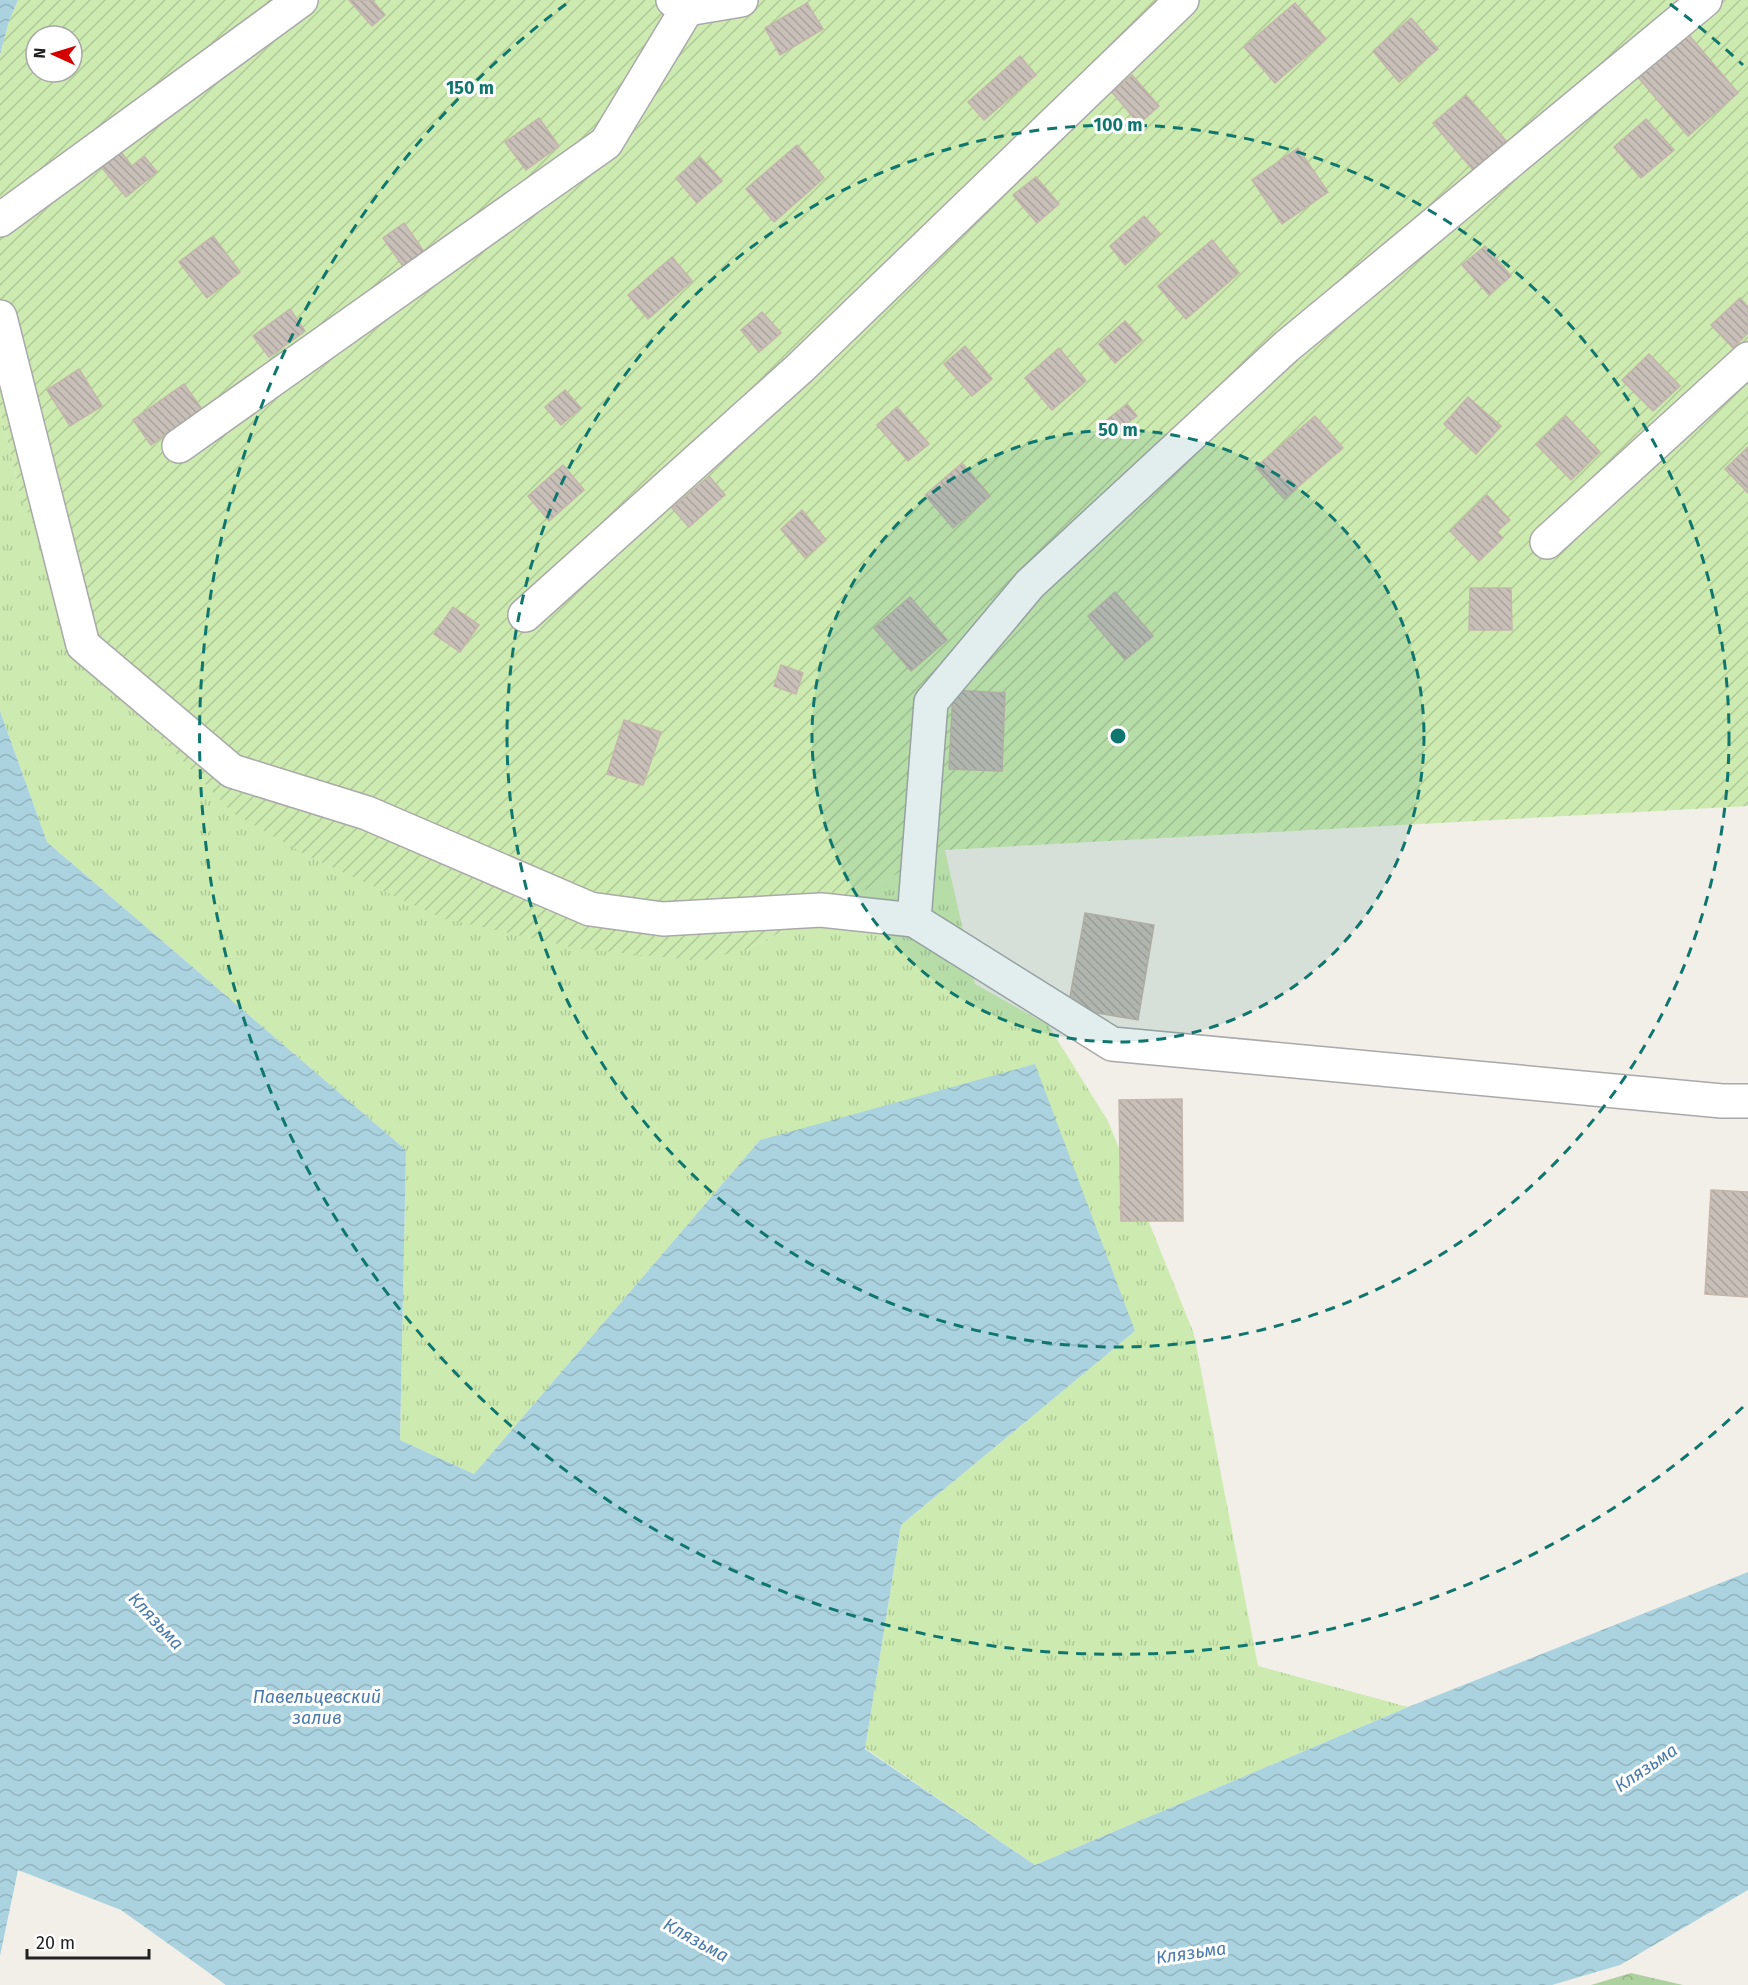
<svg xmlns="http://www.w3.org/2000/svg" width="1748" height="1985" viewBox="0 0 1748 1985" font-family="'Fira Sans',sans-serif">
<defs>
<pattern id="grass-tufts" width="24" height="20" patternUnits="userSpaceOnUse" patternTransform="scale(1.5)"><rect width="24" height="20" fill="#cdebb0"/><path d="M3 7l-1-3M5 7V3M7 7l1-3M15 17l-1-3M17 17v-4M19 17l1-3" fill="none" stroke="#b0c997"/></pattern>
<pattern id="forest-crowns" width="20" height="18" patternUnits="userSpaceOnUse" patternTransform="scale(1.5)"><rect width="20" height="18" fill="#add19e"/><path d="M2 6a3 3 0 1 1 6 0M12 15a3 3 0 1 1 6 0" fill="none" stroke="#95b388"/></pattern>
<pattern id="garden-furrows" width="10" height="10" patternUnits="userSpaceOnUse" patternTransform="scale(1.5)"><rect width="10" height="10" fill="#cdebb0"/><path d="M-1 1l2-2M0 10L10 0M9 11l2-2" fill="none" stroke="#b0c997"/></pattern>
<pattern id="water-waves" width="16" height="10" patternUnits="userSpaceOnUse" patternTransform="scale(1.5)"><rect width="16" height="10" fill="#aad3df"/><path d="M0 5q4-4 8 0t8 0" fill="none" stroke="#92b5bf"/></pattern>
<pattern id="building-back-hatch" width="6" height="6" patternUnits="userSpaceOnUse" patternTransform="scale(1.5)"><rect width="6" height="6" fill="#c7bfb8"/><path d="M-1 5l2 2M0 0l6 6M5-1l2 2" fill="none" stroke="#aba49e"/></pattern>
</defs>
<rect width="100%" height="100%" fill="#f2efe9"/>
<polygon fill="url(#grass-tufts)" points="0,409 21,498 747,949 945,850 975,984 1048,1025 1108,1121 1194,1334 1258,1666 1408,1707 1035,1865 865,1748 901,1525 1135,1331 760,1140 474,1474 400,1440 406,1150 47,842 0,711"/>
<polygon fill="url(#forest-crowns)" points="1631,1973 1683,1985 1591,1985"/>
<path fill="url(#garden-furrows)" fill-rule="evenodd" d="M18 0H1748V806L945 850 747 949 700 961 575 948 442 918 308 856 233 813 108 683 21 498 0 409V55L9 21ZM36 36H72V72H36Z"/>
<g fill="url(#water-waves)">
<polygon points="0,0 18,0 9,21 0,55"/>
<polygon points="0,711 47,842 406,1150 400,1440 474,1474 760,1140 1035,1064 1135,1331 901,1525 865,1749 1035,1865 1408,1707 1748,1572 1748,1890 1620,1965 1552,1985 226,1985 121,1910 18,1870 0,1956"/>
</g>
<g fill="url(#building-back-hatch)" stroke="#c4b6ab" stroke-width="1.5">
<polygon points="349,0 372,0 385,15 372,26"/>
<polygon points="807,3 823,29 780,55 765,28"/>
<polygon points="1295,3 1326,39 1275,83 1244,47"/>
<polygon points="1411,18 1438,49 1399,82 1373,51"/>
<polygon points="1688,34 1738,93 1688,136 1638,77"/>
<polygon points="1020,56 1036,75 984,120 968,102"/>
<polygon points="1132,75 1159,106 1139,124 1112,92"/>
<polygon points="1466,95 1506,141 1473,170 1433,123"/>
<polygon points="539,118 559,146 526,170 505,142"/>
<polygon points="1646,119 1674,150 1641,178 1614,147"/>
<polygon points="797,145 824,178 774,222 746,189"/>
<polygon points="117,147 132,166 144,156 157,172 126,197 98,163"/>
<polygon points="1298,148 1328,192 1282,224 1252,180"/>
<polygon points="700,157 722,181 697,203 676,178"/>
<polygon points="1036,177 1059,204 1037,223 1013,195"/>
<polygon points="1144,216 1160,234 1125,265 1110,246"/>
<polygon points="404,223 425,253 404,268 383,238"/>
<polygon points="213,236 240,272 207,298 179,262"/>
<polygon points="1212,240 1239,273 1186,319 1158,286"/>
<polygon points="1485,246 1511,276 1489,295 1462,265"/>
<polygon points="672,257 692,281 648,319 628,295"/>
<polygon points="1740,298 1748,307 1748,333 1733,348 1711,325"/>
<polygon points="290,309 305,331 269,357 253,336"/>
<polygon points="762,312 781,333 759,352 741,330"/>
<polygon points="1125,321 1142,340 1115,363 1099,344"/>
<polygon points="965,346 992,379 972,396 944,364"/>
<polygon points="1059,348 1086,381 1052,410 1025,378"/>
<polygon points="1649,354 1680,386 1653,411 1622,380"/>
<polygon points="79,369 102,406 70,426 47,390"/>
<polygon points="184,384 202,409 151,445 133,420"/>
<polygon points="565,390 581,408 561,425 545,407"/>
<polygon points="1468,397 1501,426 1476,454 1444,424"/>
<polygon points="1127,404 1137,416 1107,439 1098,427"/>
<polygon points="897,407 929,444 908,461 877,425"/>
<polygon points="1315,416 1343,448 1284,499 1256,467"/>
<polygon points="1566,416 1600,452 1571,480 1536,444"/>
<polygon points="1748,447 1748,493 1725,469"/>
<polygon points="962,463 990,496 953,528 925,495"/>
<polygon points="563,465 584,490 549,521 528,496"/>
<polygon points="709,476 725,495 689,527 672,508"/>
<polygon points="1487,495 1510,520 1497,532 1503,538 1479,561 1450,531"/>
<polygon points="802,510 826,540 805,558 781,529"/>
<polygon points="1470,588 1511,588 1512,630 1469,630"/>
<polygon points="1115,592 1153,636 1125,660 1088,616"/>
<polygon points="910,597 947,640 911,671 874,628"/>
<polygon points="453,607 479,625 460,652 434,634"/>
<polygon points="781,665 803,673 796,694 774,686"/>
<polygon points="953,690 1005,693 1002,771 949,769"/>
<polygon points="624,720 661,732 643,785 607,774"/>
<polygon points="1085,913 1154,925 1138,1020 1068,1008"/>
<polygon points="1182,1099 1183,1221 1121,1221 1119,1100"/>
<polygon points="1711,1190 1748,1192 1748,1297 1705,1294"/>
</g>
<g fill="none" stroke-linecap="round" stroke-linejoin="round">
<defs>
<g id="minor">
<polyline points="673,0 687,9 741,0"/>
<polyline points="0,220 301,0"/>
<polyline points="0,317 83,645 232,771 367,813 590,909 663,919 821,910 914,920 1112,1044 1722,1101 1748,1101"/>
<polyline points="179,446 606,143 687,9"/>
<polyline points="1547,542 1748,359"/>
<polyline points="525,615 800,368 1182,0"/>
<polyline points="914,920 931,702 1030,584 1286,347 1705,0"/>
</g>
</defs>
<use href="#minor" stroke="#a9a9a9" stroke-width="36"/>
<use href="#minor" stroke="#fff" stroke-width="33"/>
</g>
<circle cx="1118" cy="736" r="306" fill="#0f766e" fill-opacity=".12"/>
<g fill="none" stroke="#0f766e" stroke-width="3" stroke-dasharray="10 8">
<circle cx="1118" cy="736" r="306"/>
<circle cx="1118" cy="736" r="611"/>
<path d="M1743 1407A917 917 0 1 1 566 4M1670 4A917 917 0 0 1 1743 65"/>
</g>
<g text-anchor="middle" stroke-width="6" stroke-linejoin="round" paint-order="stroke">
<g font-size="18" font-style="italic" fill="#4a7aab" stroke="#fff">
<text transform="translate(156 1621) rotate(47)" y="6">Клязьма</text>
<text x="317" y="1703">Павельцевский<tspan x="317" dy="21">залив</tspan></text>
<text transform="translate(1646 1768) rotate(-34)" y="6">Клязьма</text>
<text transform="translate(696 1940) rotate(29)" y="6">Клязьма</text>
<text transform="translate(1191 1953) rotate(-8)" y="6">Клязьма</text>
</g>
</g>
<circle cx="1118" cy="736" r="9" fill="#0f766e" stroke="#fff" stroke-width="3"/>
<g font-size="18" text-anchor="middle" font-weight="bold" fill="#0f766e" stroke="#fff" stroke-width="6" stroke-linejoin="round" paint-order="stroke">
<text x="470" y="94">150 m</text>
<text x="1118" y="131">100 m</text>
<text x="1118" y="436">50 m</text>
</g>
<g transform="translate(54 54) rotate(274)"><circle r="28" fill="#ffffff" stroke="#a7a7a7" stroke-width="1.5"/>
<path d="M0-4.5L10 22L0 15L-10 22Z" fill="#d40000"/>
<text y="-9" font-size="16" font-weight="bold" text-anchor="middle" fill="#222222">N</text>
</g>
<path d="M27 1949v9h122v-9" fill="none" stroke="#222222" stroke-width="3"/>
<text x="36" y="1949" font-size="18" fill="#222222" stroke="#ffffff" stroke-width="4.5" paint-order="stroke">20 m</text>
</svg>
